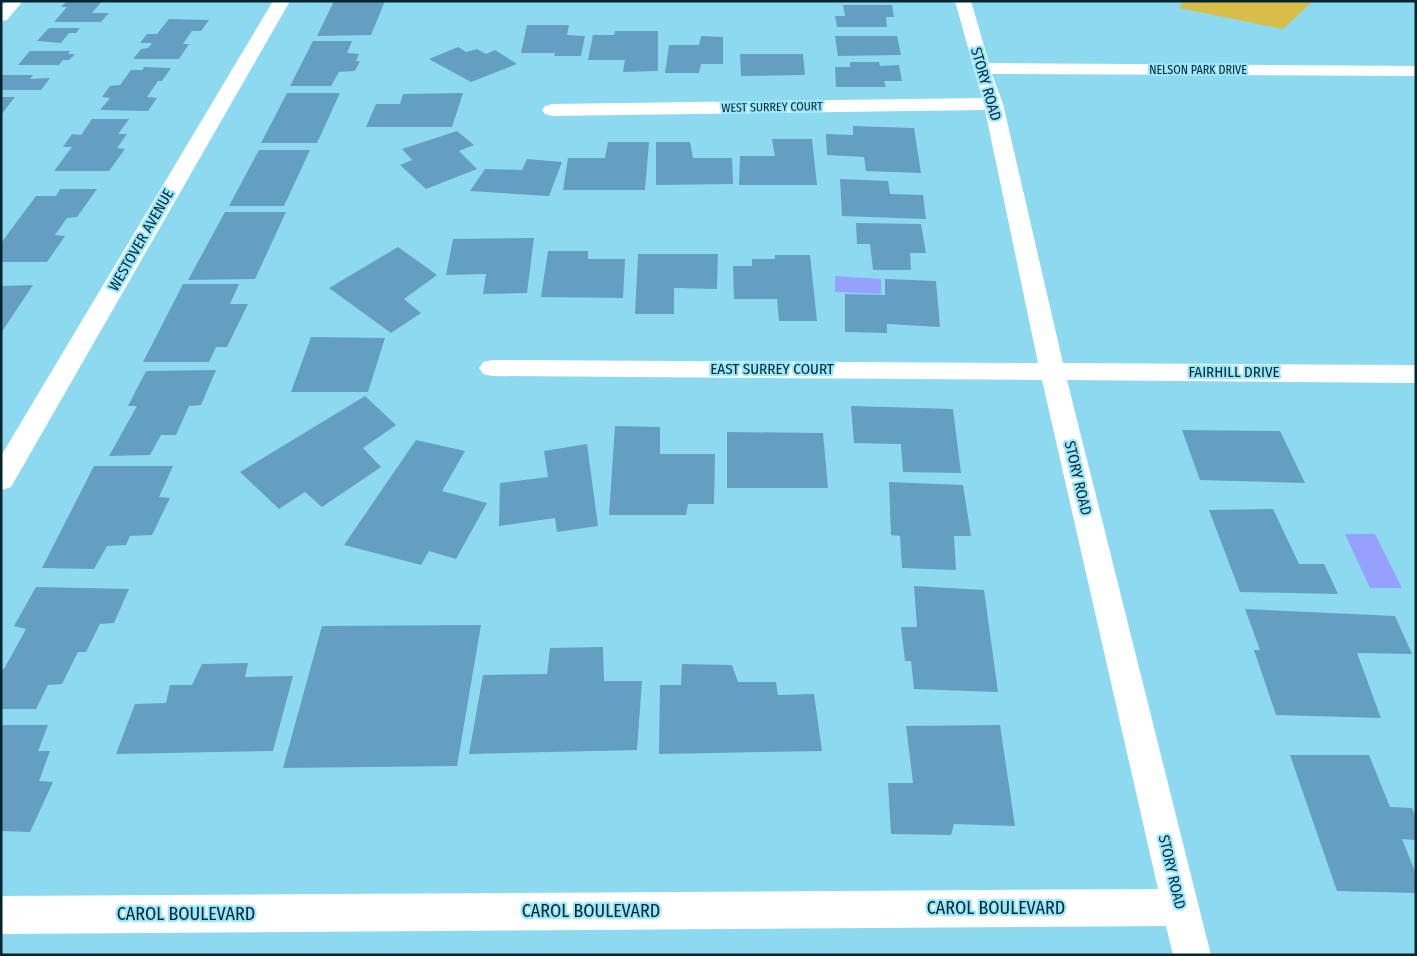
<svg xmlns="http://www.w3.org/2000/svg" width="1417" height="956" viewBox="0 0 1417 956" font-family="'Fira Sans Condensed',sans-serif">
<rect width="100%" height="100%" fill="#8ddaf0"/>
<polygon fill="#d7be48" points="1184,1 1313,1 1283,29 1179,8"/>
<g fill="#96a1fe">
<polygon points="835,276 881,279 881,294 835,292"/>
<polygon points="1345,534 1375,534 1402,588 1370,588"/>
</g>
<g fill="#649ec3">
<polygon points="67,1 102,1 92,13 109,13 101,22 54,22 67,7 61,7"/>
<polygon points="334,1 385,1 371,35 317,36"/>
<polygon points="843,5 892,5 894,17 886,17 887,27 837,27 835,16 845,16"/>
<polygon points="169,19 209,20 201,31 192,31 183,44 189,44 179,59 133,59 141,49 148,48 152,43 140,43 147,34 157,34"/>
<polygon points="527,25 569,25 567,35 585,36 581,56 554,56 555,53 521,53"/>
<polygon points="49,28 80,28 76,33 69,33 61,43 37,41"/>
<polygon points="615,31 658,31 658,71 623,72 625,60 588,60 593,35 614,35"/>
<polygon points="701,36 723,37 723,64 701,64 699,73 665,73 669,45 699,45"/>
<polygon points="835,36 897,36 901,55 838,56"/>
<polygon points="313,41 352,41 347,53 359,54 356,61 360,61 355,71 339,72 331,86 290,86"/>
<polygon points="458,47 466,52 477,49 486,54 495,50 517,64 471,82 429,59"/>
<polygon points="30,51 70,51 68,54 75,54 69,60 63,60 59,65 18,65"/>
<polygon points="740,54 803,54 805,75 741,76"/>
<polygon points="850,62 879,62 880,66 899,65 902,81 884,81 886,87 836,87 835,67 850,67"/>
<polygon points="144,67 171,68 162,81 158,81 147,97 157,98 148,111 100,110 110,98 102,97 110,86 120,85 131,70 142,70"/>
<polygon points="1,75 33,75 30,79 50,78 41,90 1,90"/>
<polygon points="287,93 340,93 317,143 261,143"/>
<polygon points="463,93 452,127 366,127 376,104 400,104 403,94"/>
<polygon points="1,97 15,97 1,115"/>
<polygon points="92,119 129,119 118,134 127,134 117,148 125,149 109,171 54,171 72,147 63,147 72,134 81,135"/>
<polygon points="853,126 914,128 921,173 866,171 864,157 827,155 826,134 853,135"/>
<polygon points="457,131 474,145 459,151 477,169 426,189 400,165 412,160 402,149"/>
<polygon points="772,139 812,139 817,185 739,185 740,156 775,156"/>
<polygon points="608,142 649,142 645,190 563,190 568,158 605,158"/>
<polygon points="656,142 690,142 693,158 732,158 733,184 656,185"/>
<polygon points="259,150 310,150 284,206 229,206"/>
<polygon points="527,159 562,162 549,196 470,191 485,169 522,170"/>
<polygon points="840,179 888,181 890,194 923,195 926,219 842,216"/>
<polygon points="60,189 97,189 77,217 67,218 55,235 65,236 47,262 1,262 1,243 36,196 56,196"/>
<polygon points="225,212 286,212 255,279 188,280"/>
<polygon points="856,223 921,224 926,253 910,253 911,270 873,270 870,244 857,244"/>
<polygon points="534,238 527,293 483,294 486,274 446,275 453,239"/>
<polygon points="398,247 437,275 404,299 421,313 391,333 329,288"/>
<polygon points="548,251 588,251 588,259 625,259 623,298 541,297"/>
<polygon points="638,254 718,254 717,289 674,288 674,314 635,314"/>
<polygon points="775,255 810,255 817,321 779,321 777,299 734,299 733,266 752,266 752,259 775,259"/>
<polygon points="885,279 936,281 940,327 887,324 887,333 845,332 845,294 885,295"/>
<polygon points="183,284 239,284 230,304 248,304 227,347 216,347 209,362 143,362"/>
<polygon points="33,285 1,333 1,286"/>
<polygon points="311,337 385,338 368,392 291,392"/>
<polygon points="216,370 201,405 189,406 176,435 161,435 150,455 109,456 137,406 128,406 146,371"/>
<polygon points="365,396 396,425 363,448 381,467 322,507 305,492 279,509 240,472"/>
<polygon points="851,406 953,409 961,473 903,472 901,444 854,443"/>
<polygon points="615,426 660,427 660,454 715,454 714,504 688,504 686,515 609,515"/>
<polygon points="1182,430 1280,431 1305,483 1200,480"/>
<polygon points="727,432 823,433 828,488 727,488"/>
<polygon points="416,440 465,451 442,491 487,503 456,559 429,551 421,565 344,545"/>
<polygon points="587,444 598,526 557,532 555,518 499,526 500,483 548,477 544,451"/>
<polygon points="94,466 173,466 159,497 170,498 152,535 130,536 126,545 107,546 94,569 42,568"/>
<polygon points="889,482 963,485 971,536 954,536 956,570 902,568 900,536 891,535"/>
<polygon points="1273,509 1299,564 1324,564 1338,594 1240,592 1209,510"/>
<polygon points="914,586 984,590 998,692 914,689 911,661 905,661 901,627 917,627"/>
<polygon points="36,587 129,589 114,623 100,624 86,652 78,652 62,684 48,685 36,709 1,709 1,669 4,669 26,629 14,626"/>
<polygon points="1245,609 1395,616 1412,654 1357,653 1381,718 1276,715 1254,650 1260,650"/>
<polygon points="481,625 457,766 283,768 322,626"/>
<polygon points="603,647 604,681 642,681 637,750 469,754 483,675 547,674 550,648"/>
<polygon points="248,663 245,677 293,676 273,751 116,754 135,704 166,703 170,685 192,685 202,664"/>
<polygon points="682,664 732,665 738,682 776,682 778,695 814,694 822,751 659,754 660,685 681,685"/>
<polygon points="1,725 48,725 38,751 50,751 39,781 53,782 30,832 1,831"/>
<polygon points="1000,725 1015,826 954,824 951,835 891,834 888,783 913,783 906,726"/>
<polygon points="1290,755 1369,755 1390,807 1412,808 1416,818 1416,840 1402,839 1416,874 1416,893 1337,891"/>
</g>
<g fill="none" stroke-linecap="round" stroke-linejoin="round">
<g fill="#fff" fill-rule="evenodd">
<polygon points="6,1 23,1 7,20 1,21 1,6"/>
<polygon points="273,1 290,1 11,487 1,490 1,456"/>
<polygon points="955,1 971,1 989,63 1416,66 1416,76 992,74 1003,104 1063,363 1416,365 1416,383 1067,380 1211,955 1173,955 1166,926 1,934 1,896 1158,889 1042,380 492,376 483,374 479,368 483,362 492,360 1038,363 985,110 552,116 545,114 542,110 545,106 552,104 982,98"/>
</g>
</g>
<g text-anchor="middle" stroke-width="4.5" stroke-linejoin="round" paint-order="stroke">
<g font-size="12" fill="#03252d" stroke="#9ae7fd">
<text x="1198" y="74">NELSON PARK DRIVE</text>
<text transform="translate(772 107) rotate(-1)" y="4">WEST SURREY COURT</text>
</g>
<g font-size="15" fill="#03252d" stroke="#9ae7fd">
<text transform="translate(986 84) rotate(74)" y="5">STORY ROAD</text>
<text transform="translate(141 240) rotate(-60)" y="5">WESTOVER AVENUE</text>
<text x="772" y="374">EAST SURREY COURT</text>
<text x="1234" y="377">FAIRHILL DRIVE</text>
<text transform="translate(1078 478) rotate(77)" y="5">STORY ROAD</text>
<text transform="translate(1172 872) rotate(77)" y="5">STORY ROAD</text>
</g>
<g font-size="18" fill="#03252d" stroke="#9ae7fd">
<text x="996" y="914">CAROL BOULEVARD</text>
<text x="591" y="917">CAROL BOULEVARD</text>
<text x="186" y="920">CAROL BOULEVARD</text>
</g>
</g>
<rect width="1417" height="956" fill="none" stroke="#03252d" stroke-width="5"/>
</svg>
